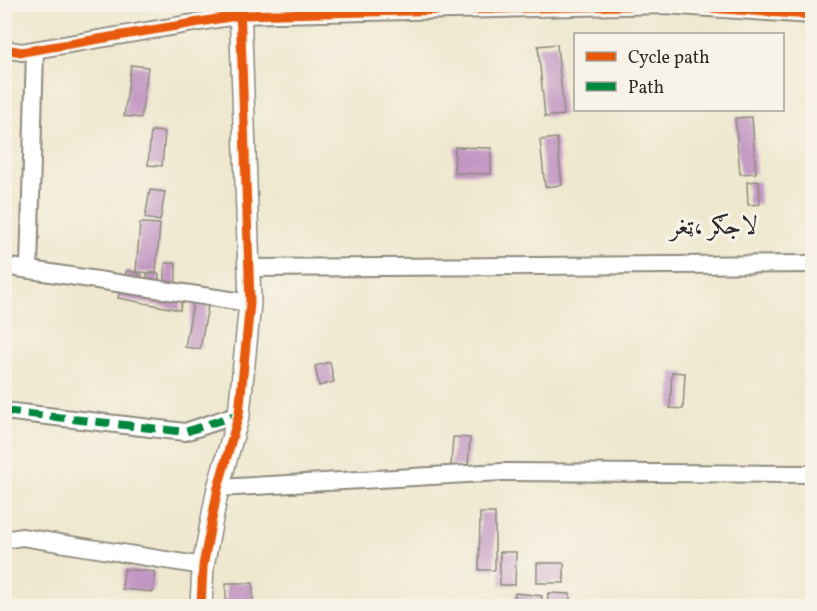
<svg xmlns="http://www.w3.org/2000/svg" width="817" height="611" viewBox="0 0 817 611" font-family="Vollkorn,Amiri,serif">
<rect width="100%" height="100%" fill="#f7f3e8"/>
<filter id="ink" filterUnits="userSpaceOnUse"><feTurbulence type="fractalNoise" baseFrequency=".0167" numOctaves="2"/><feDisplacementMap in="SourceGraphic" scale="12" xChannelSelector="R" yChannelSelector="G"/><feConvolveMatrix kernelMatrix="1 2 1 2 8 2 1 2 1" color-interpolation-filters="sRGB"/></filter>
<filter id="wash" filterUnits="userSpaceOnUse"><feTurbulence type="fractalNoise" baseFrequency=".008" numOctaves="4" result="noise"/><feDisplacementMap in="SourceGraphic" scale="24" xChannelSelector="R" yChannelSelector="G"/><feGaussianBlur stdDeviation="1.35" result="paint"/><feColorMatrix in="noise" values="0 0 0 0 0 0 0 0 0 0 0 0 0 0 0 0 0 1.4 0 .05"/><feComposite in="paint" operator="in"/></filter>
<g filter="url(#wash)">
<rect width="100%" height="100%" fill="#efe8cf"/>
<g id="blocks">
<g fill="#c397c3">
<polygon points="557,44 564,115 545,117 538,46"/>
<polygon points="131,65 148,67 141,118 124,116"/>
<polygon points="752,117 756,173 740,174 735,118"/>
<polygon points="151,131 165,132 162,166 148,165"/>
<polygon points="557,138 562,185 545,187 540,140"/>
<polygon points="455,147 491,148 491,174 454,173"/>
<polygon points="759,181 760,204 748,205 747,182"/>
<polygon points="150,190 165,192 160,221 145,218"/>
<polygon points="140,223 160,224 156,273 136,272"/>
<rect x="165" y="263" width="11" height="25"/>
<polygon points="127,270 142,275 139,283 124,278"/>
<polygon points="147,274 159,274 159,286 147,285"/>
<polygon points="120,287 182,299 180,310 118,298"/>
<polygon points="193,303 208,306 200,349 185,347"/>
<polygon points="330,362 334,382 319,386 315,366"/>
<polygon points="672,372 685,373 683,409 670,408"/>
<polygon points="453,437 470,438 468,467 451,466"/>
<polygon points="480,513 495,513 495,570 479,570"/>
<polygon points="500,552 516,552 515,585 500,585"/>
<rect x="537" y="563" width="27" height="20"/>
<polygon points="124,569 155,572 153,592 122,589"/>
<rect x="226" y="583" width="27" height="23"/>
<polygon points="515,593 542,596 541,606 514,606"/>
<polygon points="548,593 570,594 570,606 547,606"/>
</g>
</g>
</g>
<g filter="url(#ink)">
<use href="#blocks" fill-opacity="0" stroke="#8d8a7d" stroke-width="1.5"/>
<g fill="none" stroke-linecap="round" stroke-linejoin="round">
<defs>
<g id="minor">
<polyline points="4,49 22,52 241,15 665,5 812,15"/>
<polyline points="4,266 250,303"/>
<polyline points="248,268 812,264"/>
<polyline points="29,269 35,50"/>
<polyline points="4,411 185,432 239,414"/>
<polyline points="218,488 502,472 812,474"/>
<polyline points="4,540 22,537 203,566"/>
</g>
<polyline id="tertiary" points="201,606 203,566 218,488 239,414 250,303 240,4"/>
</defs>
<use href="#minor" stroke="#8d8a7d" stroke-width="20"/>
<use href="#tertiary" stroke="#8d8a7d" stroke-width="24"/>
<use href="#minor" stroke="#fff" stroke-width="16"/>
<use href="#tertiary" stroke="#fff" stroke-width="21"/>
<polyline stroke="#00873e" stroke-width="8" stroke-dasharray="15 8" stroke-linecap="butt" points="4,411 185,432 239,414"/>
<defs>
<g id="cycleway">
<polyline points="4,49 22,52 241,15 665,5 812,15"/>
<polyline points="201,606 203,566 218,488 239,414 250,303 240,4"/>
</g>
</defs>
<use href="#cycleway" stroke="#f7f3e8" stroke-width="13"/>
<use href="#cycleway" stroke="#e8590c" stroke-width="9"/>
</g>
</g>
<g text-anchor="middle" stroke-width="6" stroke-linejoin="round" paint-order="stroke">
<g font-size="26" fill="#2b2b2b" stroke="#f7f3e8">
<text x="714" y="234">لاجګر ،ټغر</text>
</g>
</g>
<rect width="817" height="611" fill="none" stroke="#f7f3e8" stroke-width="24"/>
<rect x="574" y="33" width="210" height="78" fill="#f7f3e8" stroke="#a5a39c" stroke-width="1.5"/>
<rect x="586" y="52" width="30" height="9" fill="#e8590c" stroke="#a5a39c" stroke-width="1.5"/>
<text x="628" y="63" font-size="18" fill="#2b2b2b">Cycle path</text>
<rect x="586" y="82" width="30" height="9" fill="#00873e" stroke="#a5a39c" stroke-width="1.5"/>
<text x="628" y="93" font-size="18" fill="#2b2b2b">Path</text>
</svg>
